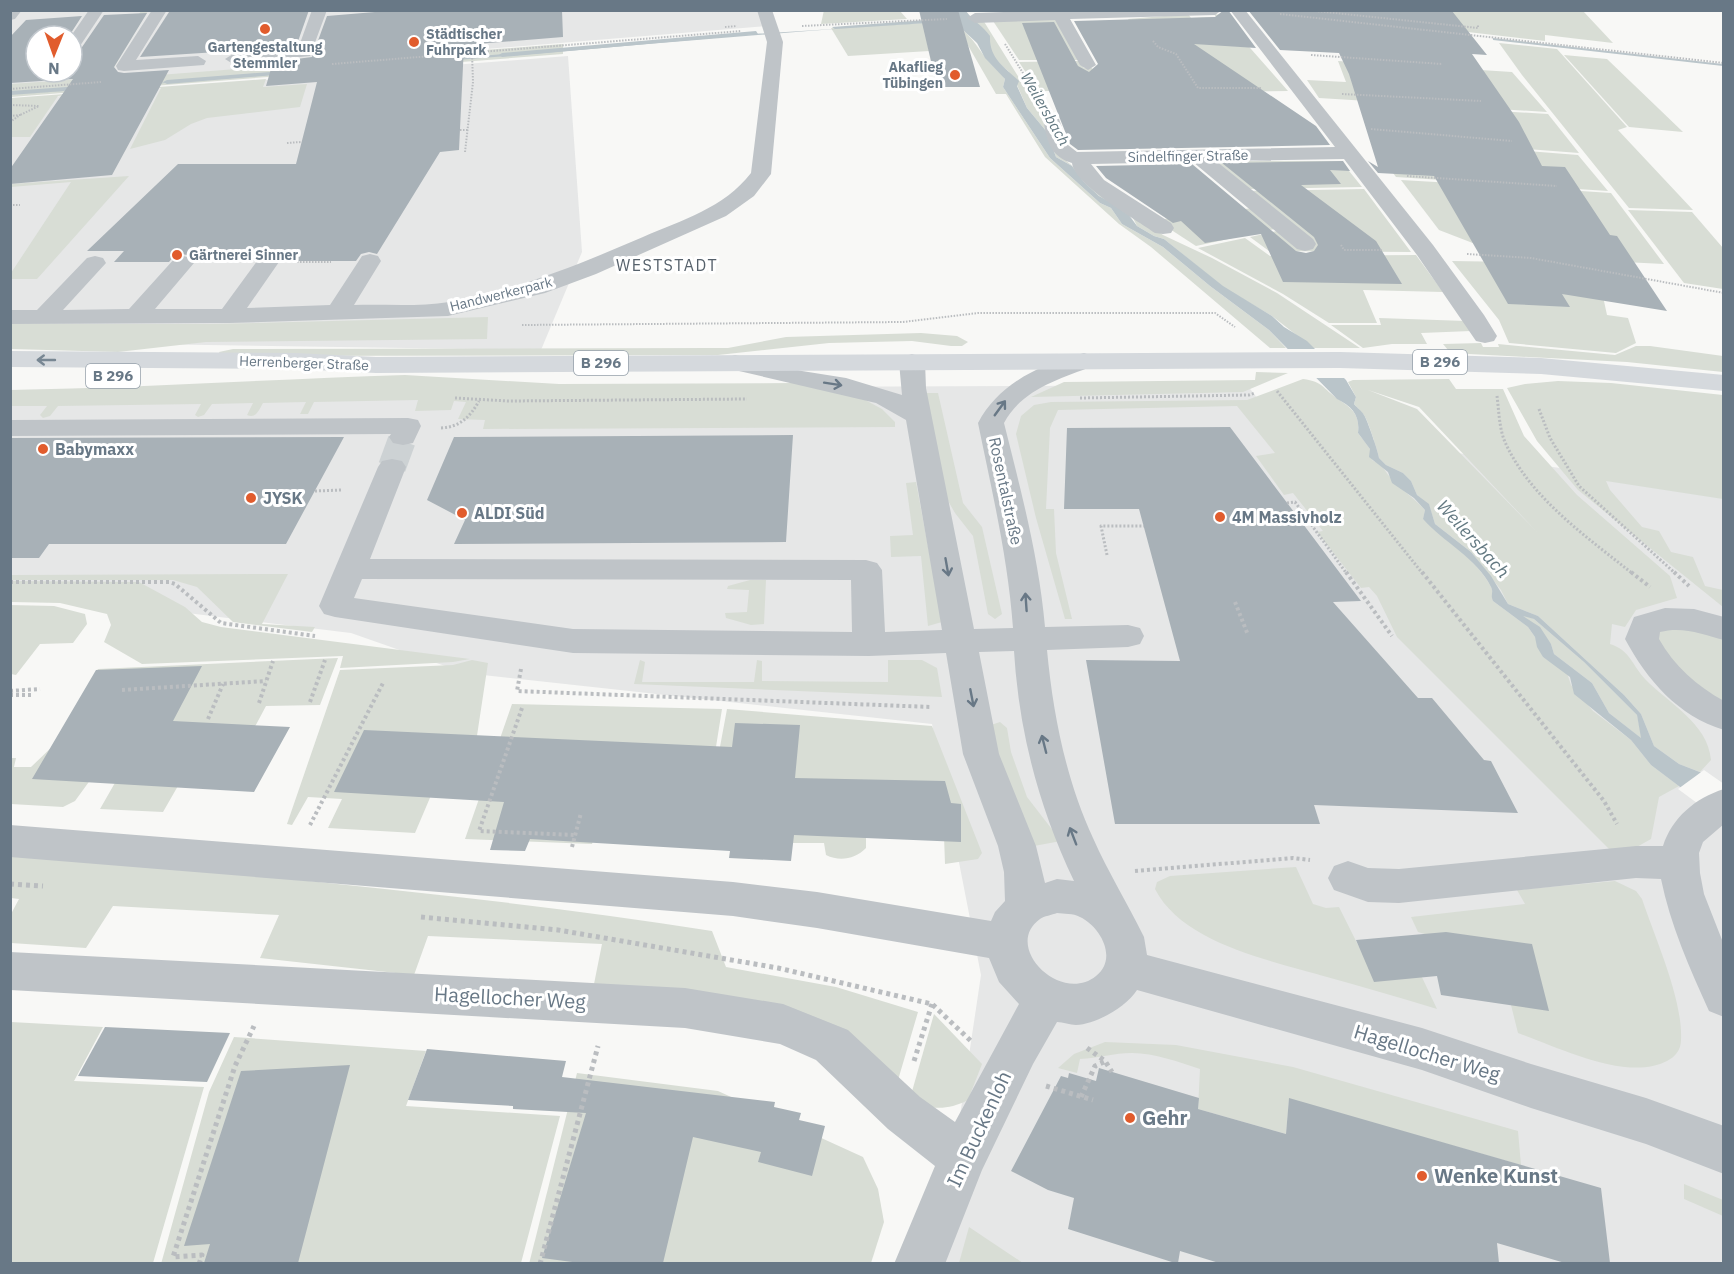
<svg xmlns="http://www.w3.org/2000/svg" width="1734" height="1274" viewBox="0 0 1734 1274" font-family="'IBM Plex Sans',sans-serif">
<rect width="100%" height="100%" fill="#f8f8f6"/>
<g fill="#e6e7e7" fill-rule="evenodd">
<path d="M758 10 767 26 11 88V11ZM36 36H72V72H36Z"/>
<polygon points="568,56 582,252 541,350 11,342 11,100"/>
<polygon points="1247,385 1280,427 1594,473 1723,496 1723,1263 938,1263 981,975 932,724 465,673 351,633 179,612 11,586 10,390"/>
</g>
<g fill="#d8ddd5" fill-rule="evenodd">
<polygon points="824,10 900,11 907,19 821,24"/>
<polygon points="141,11 148,11 107,79 563,44 563,54 11,97 11,84 95,78"/>
<polygon points="1320,11 1583,11 1613,43 1545,35 1545,41 1338,17"/>
<polygon points="1188,14 1191,18 1216,17 1214,14 1221,15 1288,91 1190,92 1149,49 1128,19"/>
<polygon points="1056,18 1078,60 1019,60 993,21"/>
<polygon points="972,20 983,20 1047,123 1062,157 1093,184 1163,235 1212,258 1277,293 1360,348 1313,348 1272,316 1223,287 1164,239 1154,236 1137,226 1133,218 1099,196 1084,182 1072,166 1056,157 1047,132 1027,108 1017,85 1008,71 996,61"/>
<polygon points="942,22 962,49 848,56 831,28"/>
<path d="M962 29C973 39 976 45 985 57 991 65 999 70 1005 79L1003 87 1050 158 1100 203 1111 208 1122 224 1163 247 1210 286 1269 330 1286 348H1270L1151 247 1119 224 1045 157 1006 94H996L962 35Z"/>
<polygon points="1499,43 1557,49 1627,127 1618,130 1693,210 1629,208 1522,75"/>
<polygon points="1564,55 1607,59 1683,132 1629,127"/>
<polygon points="1080,61 1084,68 1092,68 1105,91 1038,91 1019,62"/>
<polygon points="1338,61 1512,72 1547,112 1319,98 1307,80 1346,82"/>
<polygon points="266,79 263,87 307,84 300,107 207,118 191,124 165,140 130,149 161,88 58,96 30,137 11,137 11,98"/>
<polygon points="1366,103 1548,114 1579,153 1382,138"/>
<polygon points="1397,141 1578,155 1608,191 1396,177 1393,173"/>
<polygon points="1215,161 1341,161 1362,187 1249,189"/>
<polygon points="129,176 37,279 11,279 11,273 71,182 11,187 11,184"/>
<polygon points="1401,180 1504,186 1483,247 1439,230"/>
<polygon points="1507,186 1611,193 1664,264 1604,261"/>
<polygon points="1364,189 1411,252 1269,251 1250,237 1291,228 1250,191"/>
<polygon points="1253,208 1279,228 1196,246 1156,220"/>
<polygon points="1628,210 1692,212 1723,248 1723,289 1684,283"/>
<polygon points="1245,238 1270,256 1416,255 1443,292 1363,290 1377,323 1329,323 1283,294 1198,248"/>
<polygon points="1452,261 1516,262 1599,278 1607,315 1628,318 1636,343 1616,353 1509,343 1499,320"/>
<polygon points="488,317 487,339 206,342 118,352 11,349 11,324 213,324"/>
<polygon points="1379,318 1466,321 1471,331 1421,333 1427,344 1392,344 1363,348 1331,325 1381,325"/>
<polygon points="921,333 957,336 968,342 962,346 951,346 912,341 829,343 718,355 221,356 219,352 233,349 711,348 728,348 786,337"/>
<polygon points="1481,343 1483,347 1499,347 1498,344 1615,355 1636,346 1650,346 1723,356 1723,372 1627,362 1469,354 1448,350 1443,344"/>
<polygon points="1256,372 1288,373 1243,392 1031,397 1064,382 1255,380"/>
<path d="M405 375 559 384 795 383 854 394 882 409 895 422V427L483 429 485 420 458 419 466 402 454 401 451 410 415 411 418 400 314 402 308 414H300L306 402 263 403C259 410 256 419 247 415L253 403 212 404 204 415 198 417 195 415 201 404 58 406 50 416 43 418 40 415 47 406H11L10 390C142 388 273 379 405 375Z"/>
<path d="M1303 379C1324 382 1322 388 1338 399 1353 409 1360 415 1358 433L1370 449 1372 460C1387 468 1384 472 1393 480 1403 491 1415 499 1425 510L1423 519C1443 535 1480 564 1491 587 1494 593 1491 594 1493 601L1528 627 1535 637 1543 657 1567 673 1571 685 1593 711 1631 740 1651 765 1679 786 1659 797 1651 839 1635 848 1614 854 1397 637 1377 596 1369 587 1361 588 1317 532 1323 531 1293 493 1284 495 1256 456 1275 453 1237 406 1058 410 1050 428 1046 509H1054L1056 553 1072 619H1065L1036 518 1016 434 1021 416 1034 405 1051 402 1247 400Z"/>
<path d="M1449 379 1456 389H1503L1524 436 1577 495 1670 576 1677 598 1636 610 1625 627 1612 624 1610 644C1630 650 1632 665 1645 679 1668 703 1708 723 1711 760L1700 772 1679 764 1654 746 1641 714 1624 695 1538 616 1508 604 1501 590 1471 552 1435 524 1429 505 1417 495 1411 481 1403 473 1386 465 1379 458C1379 454 1367 418 1364 415 1361 411 1357 408 1354 404L1356 397 1348 382 1353 380ZM1368 390 1419 407 1537 532 1417 409Z"/>
<polygon points="1558,381 1611,383 1723,395 1723,499 1606,481 1610,490 1642,527 1659,531 1671,552 1693,557 1705,586 1723,590 1723,607 1578,490 1537,441 1507,388 1525,384"/>
<polygon points="926,393 938,393 963,503 982,527 1002,614 995,619 988,614 973,536 955,513 947,499"/>
<polygon points="916,482 942,622 928,626 921,556 891,557 890,536 913,535 906,483"/>
<polygon points="288,574 262,624 315,627 312,632 233,622 197,587 173,580 10,580 11,575"/>
<polygon points="750,580 766,580 764,624 751,625 726,618 725,613 747,612 749,590 727,589 728,586"/>
<polygon points="11,581 139,582 185,607 202,622 221,627 470,659 453,662 340,668 343,656 142,664 104,642 111,625 107,614 60,603 11,602"/>
<polygon points="10,605 54,606 85,614 87,624 73,643 40,644 16,675 11,674"/>
<polygon points="1520,614 1534,619 1584,662 1637,715 1642,739 1609,713 1592,683 1554,654 1551,644"/>
<polygon points="1646,625 1723,629 1723,717 1692,699"/>
<polygon points="338,658 320,705 266,706 241,753 198,751 163,812 100,809 116,781 91,779 75,801 63,807 11,804 11,758 16,758 14,767 31,767 55,744 98,669"/>
<polygon points="472,660 488,663 473,762 432,793 415,833 328,828 342,799 308,797 292,825 287,824 340,670 453,665"/>
<polygon points="640,660 645,662 642,682 754,682 757,660 762,661 762,681 888,682 888,660 922,660 937,668 942,697 634,684"/>
<polygon points="512,704 722,709 709,791 604,806 592,844 465,839"/>
<path d="M727 709 932 726 982 853 978 859 945 864 944 836 866 833V848C855 859 840 862 826 855L824 843H735L712 790Z"/>
<polygon points="1000,722 1007,728 1011,752 1027,797 1061,841 1034,846 996,750 991,725"/>
<path d="M11 855C120 861 228 872 337 884 462 897 587 911 712 931L726 967 836 987 918 1012 896 1087 853 1050 593 989 602 944 428 936 414 975 260 958 279 915 113 906 86 948 11 943V914L19 899 11 898Z"/>
<path d="M1296 867 1313 904 1326 908 1339 907 1374 977 1420 973 1437 1009C1401 998 1364 987 1327 977 1273 961 1183 944 1155 889L1157 882 1170 876Z"/>
<path d="M1615 881 1636 891 1642 899C1655 938 1683 999 1681 1040 1681 1050 1675 1057 1667 1061 1627 1082 1558 1047 1518 1033L1511 1005 1431 936 1418 932 1411 917 1525 904 1517 890Z"/>
<path d="M934 1014 982 1064 968 1100C947 1111 931 1109 909 1102Z"/>
<polygon points="11,1022 103,1027 74,1081 204,1087 153,1263 11,1263"/>
<polygon points="234,1037 426,1051 406,1106 560,1116 521,1263 161,1264 209,1092"/>
<path d="M1105 1042 1176 1045 1293 1067 1518 1131 1521 1165 1289 1099 1286 1134 1198 1109 1200 1069C1178 1062 1155 1053 1132 1053 1114 1053 1098 1058 1080 1059L1077 1073 1058 1068 1074 1054Z"/>
<polygon points="577,1073 718,1091 863,1157 878,1189 884,1222 871,1263 529,1264"/>
<polygon points="1684,1184 1723,1200 1723,1216 1684,1199"/>
<polygon points="969,1227 1023,1263 959,1263"/>
</g>
<g fill="#bac5ca" fill-rule="evenodd">
<path d="M956 11H966C973 21 983 26 990 36 989 58 1004 67 1019 81L1017 86 1027 108 1047 132 1056 157 1072 166 1084 182 1099 196 1126 211 1137 226 1154 236 1164 239 1223 286 1272 316 1284 327 1307 341 1346 380 1356 397 1354 404C1357 408 1362 411 1364 415 1367 419 1379 454 1379 458L1386 465 1403 473 1411 481 1417 495 1429 504 1435 524 1471 552 1491 576 1508 604 1538 616 1624 695 1641 714 1654 746 1679 764 1710 776 1704 805 1651 765 1631 740 1574 694 1570 677 1543 657 1537 647 1535 637 1528 627 1493 601C1490 594 1494 593 1491 587 1478 559 1442 541 1423 519L1425 510 1414 498 1392 483 1388 472 1369 457 1370 449 1358 433C1360 416 1353 407 1337 399L1269 330 1210 286 1163 247 1122 224 1111 208 1100 203 1050 158 1003 87 1005 79 985 58 977 43 962 29 959 21C820 29 682 41 544 53 366 68 188 81 11 95L722 36 960 21ZM1523 616 1534 619 1584 662 1637 715 1641 738 1609 713 1592 683 1554 654 1551 644 1540 627Z"/>
<polygon points="1493,38 1723,64 1723,66 1493,40"/>
</g>
<g fill="#f8f8f6">
<polygon points="1282,349 1318,349 1349,378 1312,378"/>
<polygon points="1704,770 1724,784 1724,823 1678,789"/>
</g>
<g fill="none" stroke-linecap="round" stroke-linejoin="round">
<g fill="#bac5ca" fill-rule="evenodd">
<polygon points="940,19 942,22 835,29 832,27"/>
<polygon points="756,31 758,34 502,57 499,55 502,53"/>
<polygon points="283,71 285,74 167,84 163,82 167,80"/>
<polygon points="67,87 68,89 64,91 10,95 10,91"/>
</g>
</g>
<g fill="#a8b1b7">
<polygon points="190,10 309,10 296,47 140,57 169,12"/>
<polygon points="399,10 562,10 563,37 464,45 459,150 440,152 377,254 369,252 361,254 356,261 281,261 277,255 267,253 259,255 254,261 196,261 192,256 182,254 174,256 169,262 114,262 124,251 87,251 178,164 296,164 317,82 266,86 273,62 312,57 327,16"/>
<polygon points="919,10 958,10 980,87 937,87"/>
<polygon points="1224,10 1228,10 1256,48 1194,44 1316,126 1330,145 1078,150 1070,144 1022,23 1054,22 1078,66 1089,72 1098,64 1074,21 1215,17"/>
<polygon points="1248,10 1452,11 1487,55 1472,54 1519,122 1542,166 1565,167 1610,235 1617,236 1667,311 1562,294 1570,307 1508,304 1434,176 1378,173 1368,161 1378,167 1349,74 1339,53 1280,50"/>
<polygon points="147,13 114,67 118,72 124,73 169,70 112,175 10,184 10,169 73,79 10,83 10,37 26,20 82,16 69,36 36,36 36,72 72,72 72,53 80,50 104,15"/>
<polygon points="1343,161 1350,171 1330,170 1341,184 1301,185 1376,241 1402,284 1283,282 1261,234 1205,243 1181,221 1173,223 1106,178 1096,166 1192,164 1296,251 1306,253 1314,251 1318,245 1314,237 1222,163"/>
<polygon points="1230,427 1361,601 1333,602 1418,698 1432,698 1484,760 1491,761 1518,813 1314,805 1320,824 1115,824 1086,660 1180,661 1139,509 1064,509 1067,428"/>
<polygon points="793,435 786,542 454,544 465,520 427,500 454,437"/>
<polygon points="344,437 286,544 49,544 39,558 10,558 10,438"/>
<polygon points="202,666 173,721 290,727 254,792 32,779 96,670"/>
<polygon points="735,723 800,725 795,778 945,781 951,803 961,804 961,842 794,835 791,861 729,858 730,851 530,839 525,851 490,850 504,802 334,792 364,730 732,747"/>
<polygon points="1446,932 1532,944 1549,1011 1441,995 1437,976 1374,982 1356,940"/>
<polygon points="105,1027 230,1033 207,1082 78,1076"/>
<polygon points="427,1049 566,1061 562,1077 775,1102 774,1107 801,1113 799,1120 825,1126 812,1176 758,1162 761,1152 693,1137 663,1263 580,1263 542,1258 586,1113 513,1109 513,1106 408,1100"/>
<polygon points="350,1065 298,1263 204,1263 210,1244 184,1246 241,1071"/>
<polygon points="1099,1068 1199,1098 1198,1109 1286,1134 1289,1098 1601,1188 1610,1263 1565,1263 1497,1243 1499,1263 1219,1263 1180,1251 1178,1263 1175,1263 1068,1229 1074,1198 1048,1190 1011,1171 1061,1076 1068,1078 1069,1073 1096,1081"/>
</g>
<g fill="none" stroke-linecap="round" stroke-linejoin="round">
<polyline stroke="#cdd2d4" stroke-width="28" stroke-dasharray="28 14" stroke-linecap="butt" points="392,467 403,437"/>
<g stroke="#babdc0" stroke-width="2" stroke-dasharray="1.5 1.5" stroke-linecap="butt">
<polyline points="1306,10 1478,28 1478,25"/>
<polyline points="1280,14 1724,63"/>
<polyline points="802,26 947,19"/>
<polyline points="725,27 737,26"/>
<polyline points="1153,41 1158,47 1176,54 1198,88 1261,88"/>
<polyline points="1005,44 1039,99"/>
<polyline points="1311,55 1442,64"/>
<polyline points="332,64 741,31"/>
<polyline points="10,89 101,82"/>
<polyline points="1342,94 1481,101"/>
<polyline points="10,105 39,106 20,115"/>
<polyline points="10,116 20,115 10,122"/>
<polyline points="1371,129 1512,141"/>
<polyline points="460,130 469,130"/>
<polyline points="287,143 301,142"/>
<polyline points="465,152 473,82 472,53"/>
<polyline points="1407,176 1557,186"/>
<polyline points="10,205 20,205"/>
<polyline points="1341,245 1344,250 1382,250"/>
<polyline points="1467,254 1531,258 1724,293"/>
<polyline points="297,262 331,262"/>
<polyline points="522,325 903,322 978,313 1215,313 1235,327"/>
</g>
<g stroke="#babdc0" stroke-width="3" stroke-dasharray="2 2" stroke-linecap="butt">
<polyline points="1277,391 1423,574"/>
<path d="M1497 396C1499 411 1499 428 1505 442 1530 498 1587 537 1633 574"/>
<polyline points="455,398 508,401 747,399"/>
<polyline points="1080,398 1249,395 1255,393"/>
<polyline points="1539,409 1550,438 1579,486 1676,574"/>
<path d="M441 428C460 427 470 417 479 401"/>
<polyline points="315,491 342,490"/>
<polyline points="1287,503 1295,502 1347,574"/>
<polyline points="1107,555 1101,526 1144,526"/>
</g>
<g stroke="#babdc0" stroke-width="4" stroke-dasharray="3 3" stroke-linecap="butt">
<polyline points="1346,572 1392,636"/>
<polyline points="1422,572 1604,801 1617,824"/>
<polyline points="1631,572 1650,587"/>
<polyline points="1674,572 1689,586"/>
<polyline points="10,582 169,582 175,584 221,623 315,636"/>
<polyline points="1235,602 1248,635"/>
<polyline points="521,669 517,691 931,707"/>
<polyline points="122,690 266,681"/>
<polyline points="10,691 40,689"/>
<polyline points="10,695 34,695"/>
<polyline points="310,702 325,660"/>
<polyline points="259,703 273,661"/>
<polyline points="522,708 479,831 575,835"/>
<polyline points="208,719 223,684"/>
<polyline points="310,825 383,683"/>
<polyline points="572,847 581,813"/>
<polyline points="1135,871 1293,858 1310,860"/>
</g>
<g stroke="#babdc0" stroke-width="5" stroke-dasharray="4 4" stroke-linecap="butt">
<polyline points="10,884 43,886"/>
<polyline points="421,917 558,930 778,968 932,1004 972,1042"/>
<polyline points="1087,1048 1105,1061 1112,1072"/>
<polyline points="914,1061 932,1004"/>
<polyline points="1046,1086 1093,1100"/>
<polyline points="1081,1097 1095,1066 1104,1062"/>
<polyline points="199,1264 202,1255 173,1257 235,1066 254,1026"/>
<polyline points="540,1264 598,1046"/>
</g>
<g fill="#bfc4c8" fill-rule="evenodd">
<polygon points="10,10 22,10 15,19 10,20"/>
<polygon points="89,10 104,10 78,49 72,51 71,36"/>
<polygon points="152,10 167,10 136,60 198,56 206,61 204,65 124,71 118,70 116,66"/>
<polygon points="312,10 327,10 310,56 233,64 225,59 233,54 298,49"/>
<path d="M757 10H772L783 42 771 174 754 196 726 216 596 274 545 293 448 316 229 323 10 324V310H37L87 258 95 256 103 258 106 263 63 310 129 309 175 258 183 256 191 258 194 263 155 309H222L260 257 268 255 276 257 279 262 247 308 330 305 362 256 370 254 378 256 381 261 354 305C385 304 419 307 449 302 518 290 580 264 643 237 682 220 724 208 751 173L767 42Z"/>
<polygon points="1060,10 1061,11 1222,10 1215,15 1070,19 1096,65 1088,70 1080,65 1055,20 975,23 967,18 975,13"/>
<path d="M1230 10H1245L1433 245 1484 315 1497 336 1494 341 1485 343 1476 341 1417 255 1344 159 1216 161 1313 239 1316 244 1313 249 1305 251 1297 249 1193 162 1091 164 1104 180 1171 223 1174 228 1171 233 1163 234 1155 233C1136 219 1075 186 1072 163 1052 157 1047 143 1044 123L1047 119H1059L1068 145 1077 152 1335 147Z"/>
<path d="M1084 353 1093 356 1097 361 1093 366C1060 379 1022 389 1004 423 1021 491 1039 558 1045 627L1128 625 1140 628 1144 636 1140 644 1128 647 1047 650C1053 714 1066 780 1093 838 1108 872 1128 904 1144 937L1147 955 1422 1028 1531 1064 1646 1098 1724 1126V1174L1646 1144 1531 1108 1422 1070 1137 990C1126 1007 1097 1024 1076 1025 1070 1025 1063 1022 1057 1022L1033 1064 982 1170 945 1264H894L935 1166 888 1129 816 1060 780 1044 685 1028 10 990V952L685 988 783 1004 848 1030 920 1097 955 1122 1019 1004 999 982 989 958 817 928 733 916 10 857V825L733 882 817 892 991 921 995 912 1005 901 1004 872 998 846 963 754 946 653 869 656 573 653 335 617 324 614 319 606 378 467 382 461 392 459 402 461 406 467 370 559 866 560 877 563 882 570 885 632 942 630 906 420 876 403 726 368 722 363 726 358 735 355 802 371 846 378 902 395 899 362 903 357 912 354 921 357 925 362 926 388 974 629 1013 628C1008 559 992 491 978 423 999 383 1041 364 1084 353ZM362 579 851 580 852 632 573 629 354 598ZM1014 651C1019 732 1039 808 1074 881L1057 879 1045 883 1036 846 999 754 979 652ZM1057 913C1064 914 1073 913 1080 917 1101 927 1118 959 1096 976 1060 1005 1002 946 1040 919 1044 916 1052 915 1057 913Z"/>
<polygon points="408,418 418,420 421,426 413,443 403,445 393,443 389,437 391,434 10,436 10,420"/>
<path d="M1665 608 1694 609 1724 617V640C1703 634 1682 626 1660 632L1659 639C1674 666 1697 686 1724 701V730C1678 716 1647 680 1625 639L1634 617Z"/>
<path d="M1724 789V824L1703 842 1699 853 1700 873 1704 894 1724 945V1017L1709 1011C1690 969 1670 924 1661 879L1636 878 1399 903 1368 902 1334 890 1328 878 1334 866 1348 861 1368 868 1399 869 1636 846H1663C1672 818 1695 798 1724 789Z"/>
</g>
<polygon fill="#d5d9dd" fill-rule="evenodd" points="10,351 295,353 376,357 1340,352 1541,358 1724,375 1724,391 1541,374 1340,368 376,373 295,369 10,367"/>
</g>
<defs><path id="oneway-shaft" d="M-6 0H5M1.5-3L5.5 0L1.5 3" fill="none" stroke-width="1.6" stroke-linecap="round" stroke-linejoin="round" transform="scale(1.5)"/></defs>
<use stroke="#788793" href="#oneway-shaft" transform="translate(46 360) rotate(-180)"/>
<g stroke="#687886">
<use href="#oneway-shaft" transform="translate(833 384) rotate(9)"/>
<use href="#oneway-shaft" transform="translate(1000 408) rotate(-54)"/>
<use href="#oneway-shaft" transform="translate(947 567) rotate(80)"/>
<use href="#oneway-shaft" transform="translate(1026 602) rotate(-94)"/>
<use href="#oneway-shaft" transform="translate(972 698) rotate(79)"/>
<use href="#oneway-shaft" transform="translate(1044 744) rotate(-104)"/>
<use href="#oneway-shaft" transform="translate(1073 836) rotate(-111)"/>
</g>
<g fill="#e15c2d" stroke="#fff" stroke-width="2">
<circle cx="265" cy="29" r="6"/>
<circle cx="414" cy="42" r="6"/>
<circle cx="955" cy="75" r="6"/>
<circle cx="177" cy="255" r="6"/>
<circle cx="43" cy="449" r="6"/>
<circle cx="251" cy="498" r="6"/>
<circle cx="462" cy="513" r="6"/>
<circle cx="1220" cy="517" r="6"/>
<circle cx="1130" cy="1118" r="6"/>
<circle cx="1422" cy="1176" r="6"/>
</g>
<g text-anchor="middle" stroke-width="6" stroke-linejoin="round" paint-order="stroke">
<g font-size="14" font-weight="bold" fill="#687886" stroke="#fff" text-anchor="start">
<text x="426" y="39">Städtischer<tspan x="426" dy="16">Fuhrpark</tspan></text>
<text x="265" y="52" text-anchor="middle">Gartengestaltung<tspan x="265" dy="16">Stemmler</tspan></text>
<text x="943" y="72" text-anchor="end">Akaflieg<tspan x="943" dy="16">Tübingen</tspan></text>
<text x="189" y="260">Gärtnerei Sinner</text>
</g>
<g font-size="14" fill="#687886" stroke="#fff">
<text transform="translate(1188 156) rotate(-1)" y="5">Sindelfinger Straße</text>
<text transform="translate(501 294) rotate(-14)" y="5">Handwerkerpark</text>
<text transform="translate(304 363) rotate(2)" y="5">Herrenberger Straße</text>
</g>
<g font-size="15" font-style="italic" fill="#637982" stroke="#fff">
<text transform="translate(1045 109) rotate(60)" y="5">Weilersbach</text>
</g>
<g fill="#fff" stroke="#95a0aa" stroke-width="1.5">
<rect x="1413" y="350" width="54" height="24" rx="4.5"/>
<rect x="574" y="351" width="54" height="24" rx="4.5"/>
<rect x="86" y="364" width="54" height="24" rx="4.5"/>
</g>
<g font-size="15" font-weight="bold" fill="#687886">
<text x="1440" y="367">B 296</text>
<text x="601" y="368">B 296</text>
<text x="113" y="381">B 296</text>
</g>
<g font-size="16" letter-spacing="1.5" fill="#56616b" stroke="#fff">
<text x="667" y="271">WESTSTADT</text>
</g>
<g font-size="16" font-weight="bold" fill="#687886" stroke="#fff" text-anchor="start">
<text x="55" y="455">Babymaxx</text>
<text x="263" y="504">JYSK</text>
<text x="474" y="519">ALDI Süd</text>
<text x="1232" y="523">4M Massivholz</text>
</g>
<g font-size="16" fill="#687886" stroke="#fff">
<text transform="translate(1006 491) rotate(78)" y="6">Rosentalstraße</text>
</g>
<g font-size="18" font-style="italic" fill="#637982" stroke="#fff">
<text transform="translate(1473 539) rotate(48)" y="6">Weilersbach</text>
</g>
<g font-size="20" fill="#687886" stroke="#fff">
<text transform="translate(510 998) rotate(3)" y="7">Hagellocher Weg</text>
<text transform="translate(1427 1053) rotate(17)" y="7">Hagellocher Weg</text>
<text transform="translate(979 1129) rotate(-65)" y="7">Im Buckenloh</text>
</g>
<g font-size="20" font-weight="bold" fill="#687886" stroke="#fff" text-anchor="start">
<text x="1142" y="1125">Gehr</text>
<text x="1434" y="1183">Wenke Kunst</text>
</g>
</g>
<rect width="1734" height="1274" fill="none" stroke="#687886" stroke-width="24"/>
<g transform="translate(54 54) rotate(181)"><circle r="28" fill="#ffffff" stroke="#c3c9cf" stroke-width="1.5"/>
<path d="M0-4.5L10 22L0 15L-10 22Z" fill="#e15c2d"/>
<text y="-9" font-size="16" font-weight="bold" text-anchor="middle" fill="#687886">N</text>
</g>
</svg>
